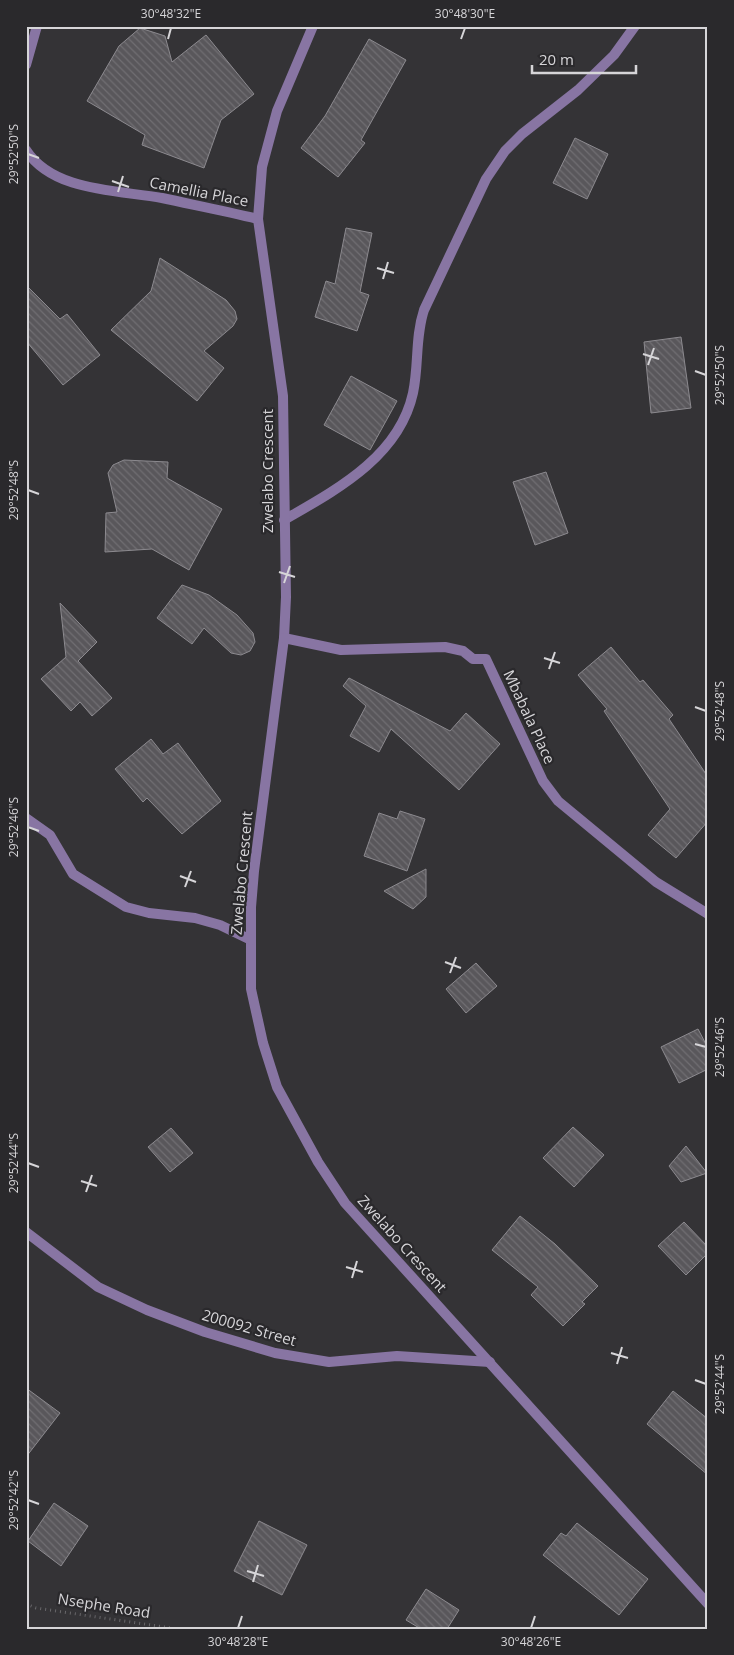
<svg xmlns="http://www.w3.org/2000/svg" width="734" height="1655" viewBox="0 0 734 1655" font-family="'Open Sans',sans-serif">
<defs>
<pattern id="building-back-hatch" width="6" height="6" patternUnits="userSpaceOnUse" patternTransform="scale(1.25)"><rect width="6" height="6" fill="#59575b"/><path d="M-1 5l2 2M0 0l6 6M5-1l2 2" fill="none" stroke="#706e72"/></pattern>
</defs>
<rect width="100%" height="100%" fill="#343336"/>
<g fill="url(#building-back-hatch)" stroke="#8c8a8f">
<polygon points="140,28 165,36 172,62 206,35 254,94 221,120 204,168 142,145 145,135 87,101 119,46"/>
<polygon points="369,39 406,60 361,140 365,143 338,177 301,148 325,116"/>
<polygon points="575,138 608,154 587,199 553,183"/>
<polygon points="346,228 372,233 360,292 369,295 357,331 315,317 326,281 335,284"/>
<polygon points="160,258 226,300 235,311 237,319 233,326 204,351 224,368 197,401 111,330 151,291"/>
<polygon points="26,285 60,319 67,314 100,355 63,385 26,341"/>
<polygon points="681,337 691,408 651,413 644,342"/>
<polygon points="351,376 397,401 370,450 324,425"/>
<polygon points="124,460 168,462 167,478 222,509 189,570 152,549 105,552 106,513 117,512 108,473 113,465"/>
<polygon points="546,472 568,533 535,545 513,482"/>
<polygon points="182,585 209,595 237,615 253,633 255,642 250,651 241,655 231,653 204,628 192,644 157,618"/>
<polygon points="60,603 97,642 78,661 112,698 92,716 80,702 71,711 41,679 66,657"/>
<polygon points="611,647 640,682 643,680 673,715 669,719 708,777 708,821 676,858 648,835 670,809 604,711 607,709 578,675"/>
<polygon points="349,678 450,731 466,713 500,744 459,790 391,729 379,752 350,736 366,706 343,686"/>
<polygon points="151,739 163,754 178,743 221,801 182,834 147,798 143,802 115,769"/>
<polygon points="400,811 425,819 407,871 364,856 379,813 397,819"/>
<polygon points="426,869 426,897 413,909 384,891"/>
<polygon points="476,963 497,986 466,1013 446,989"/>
<polygon points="698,1029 708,1048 708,1069 679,1083 661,1047"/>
<polygon points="573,1127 604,1155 574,1187 543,1158"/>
<polygon points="171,1128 193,1153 170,1172 148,1147"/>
<polygon points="686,1146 707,1173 681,1182 669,1166"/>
<polygon points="520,1216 555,1244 598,1286 582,1302 585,1304 563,1326 531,1295 538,1287 492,1250"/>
<polygon points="684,1222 708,1247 708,1253 686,1275 658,1246"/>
<polygon points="26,1388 60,1413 26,1457"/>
<polygon points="673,1391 708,1419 708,1475 647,1424"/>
<polygon points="54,1503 88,1526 61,1566 28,1541"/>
<polygon points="259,1521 307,1545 282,1595 234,1571"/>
<polygon points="577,1523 648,1579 619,1615 543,1555 561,1533 566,1536"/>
<polygon points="426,1589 459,1610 447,1629 421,1629 406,1620"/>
</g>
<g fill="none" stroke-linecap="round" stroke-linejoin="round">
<polyline stroke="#68676a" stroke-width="3" stroke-dasharray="1 4" stroke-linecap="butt" points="26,1604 36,1608 178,1629"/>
<path stroke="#8875a3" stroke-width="10" d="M284 520C336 490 399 457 413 393 419 365 415 337 424 310L486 179 505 151 522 134 578 90 614 55 635 26"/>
<g stroke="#8875a3" stroke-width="10">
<polyline points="313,26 277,111 262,167 258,219 283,396 286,597 284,638 254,871 251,907 251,989 263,1043 277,1087 318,1162 345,1203 708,1604"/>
<polyline points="26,65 37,26"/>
<path d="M26 150C53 192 118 190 162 198 194 205 226 211 258 219"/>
<polyline points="284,638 341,650 445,647 463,651 473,659 486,659 543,781 558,801 656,882 708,914"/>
<polyline points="26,818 50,835 73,874 126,907 149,913 195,918 220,925 251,940"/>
<polyline points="26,1232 98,1287 147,1310 205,1332 275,1353 329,1362 397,1356 490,1362"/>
</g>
</g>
<path fill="none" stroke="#d6d5d8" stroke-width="2" d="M168 39 171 28M461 39 465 28M28 154 39 158M112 181 129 187M118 192 123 176M377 268 394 273M383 279 388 262M643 354 659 359M648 365 654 348M695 371 706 375M28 490 39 494M279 572 295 577M284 583 290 566M544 658 560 663M549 669 555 652M695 707 706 711M28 827 39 831M180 876 196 882M185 887 191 871M445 962 461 968M450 973 456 957M695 1044 706 1047M28 1163 39 1167M81 1181 97 1186M86 1192 92 1175M346 1267 363 1272M352 1278 357 1261M611 1353 628 1358M617 1364 622 1347M695 1380 706 1384M28 1500 39 1504M247 1571 264 1576M253 1582 258 1565M238 1628 242 1616M531 1628 535 1616"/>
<g text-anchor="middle" stroke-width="4.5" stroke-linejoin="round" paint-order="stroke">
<g font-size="15" fill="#d6d5d8" stroke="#2a292c">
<text transform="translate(199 192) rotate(11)" y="5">Camellia Place</text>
<text transform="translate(268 471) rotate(-90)" y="5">Zwelabo Crescent</text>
<text transform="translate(529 717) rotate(65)" y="5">Mbabala Place</text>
<text transform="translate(242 873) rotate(-85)" y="5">Zwelabo Crescent</text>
<text transform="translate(402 1244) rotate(48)" y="5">Zwelabo Crescent</text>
<text transform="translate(249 1328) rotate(16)" y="5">200092 Street</text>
<text transform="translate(104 1606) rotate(9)" y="5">Nsephe Road</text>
</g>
</g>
<rect width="734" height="1655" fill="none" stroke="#2a292c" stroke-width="55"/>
<path d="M532 65v8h104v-8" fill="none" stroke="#d6d5d8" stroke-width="2.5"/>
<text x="539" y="65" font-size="15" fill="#d6d5d8" stroke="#2a292c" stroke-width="4" paint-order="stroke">20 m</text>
<rect x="28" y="28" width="678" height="1600" fill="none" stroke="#d6d5d8" stroke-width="2"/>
<g font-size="12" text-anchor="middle" fill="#d6d5d8">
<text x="171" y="18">30°48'32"E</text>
<text x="465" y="18">30°48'30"E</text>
<text transform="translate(14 154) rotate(-90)" y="4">29°52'50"S</text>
<text transform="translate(720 375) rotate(-90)" y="4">29°52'50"S</text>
<text transform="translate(14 490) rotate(-90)" y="4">29°52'48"S</text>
<text transform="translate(720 711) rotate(-90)" y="4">29°52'48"S</text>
<text transform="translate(14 827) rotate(-90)" y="4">29°52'46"S</text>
<text transform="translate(720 1047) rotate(-90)" y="4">29°52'46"S</text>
<text transform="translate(14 1163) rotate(-90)" y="4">29°52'44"S</text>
<text transform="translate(720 1384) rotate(-90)" y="4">29°52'44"S</text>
<text transform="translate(14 1500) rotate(-90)" y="4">29°52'42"S</text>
<text x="238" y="1646">30°48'28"E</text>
<text x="531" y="1646">30°48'26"E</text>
</g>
</svg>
